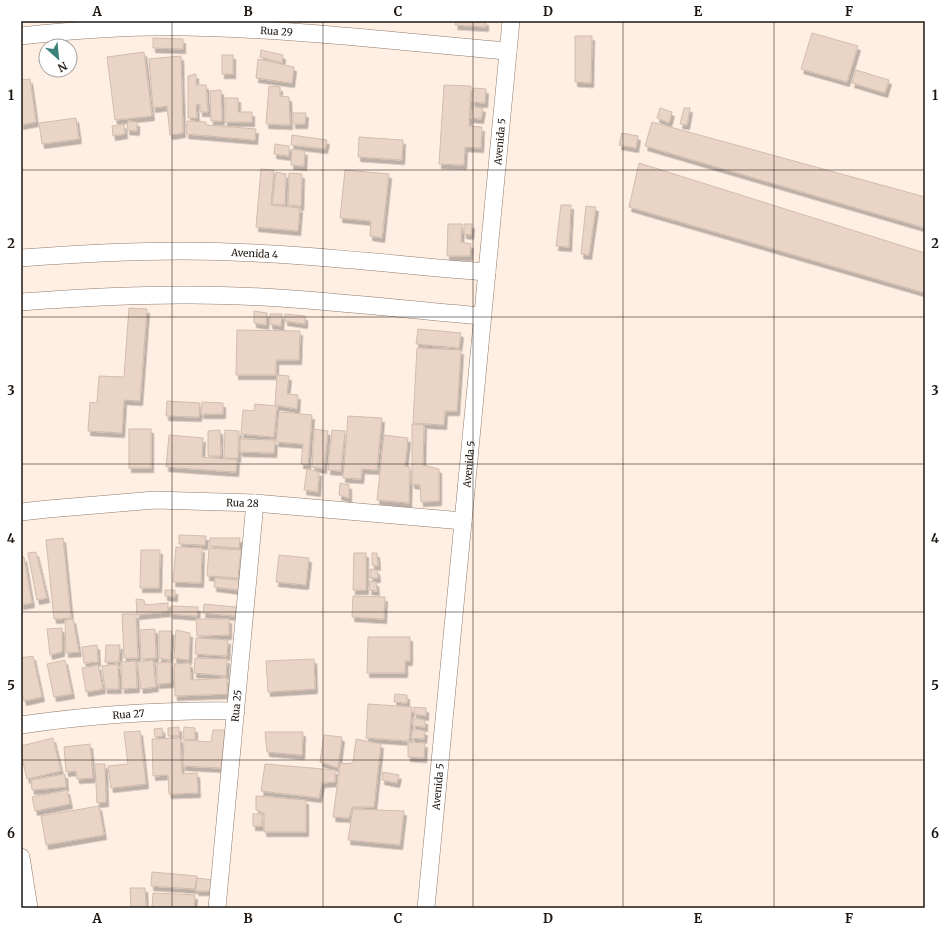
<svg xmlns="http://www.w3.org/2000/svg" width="946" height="929" viewBox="0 0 946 929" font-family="Merriweather,serif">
<defs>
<filter id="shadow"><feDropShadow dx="2.5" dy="4.5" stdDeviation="0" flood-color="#0004"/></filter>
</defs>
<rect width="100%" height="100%" fill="#ffeee2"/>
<g fill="#e9d4c6" stroke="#d1bdae" filter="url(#shadow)">
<polygon points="456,21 486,21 486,27 455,25"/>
<polygon points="812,33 858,46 847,82 801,69"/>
<polygon points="575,36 592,36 591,83 575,82"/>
<polygon points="153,38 183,39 183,49 153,48"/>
<polygon points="261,50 283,55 282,63 260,57"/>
<polygon points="144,52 152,116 115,120 107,57"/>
<rect x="222" y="55" width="11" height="19"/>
<polygon points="181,56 183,133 170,135 167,106 153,108 149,59"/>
<polygon points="258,59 294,67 292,83 256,78"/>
<polygon points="856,70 889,80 885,93 852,83"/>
<polygon points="196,74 196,85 206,85 208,112 200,112 200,104 196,105 197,118 188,118 188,76"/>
<polygon points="30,79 36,122 21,125 21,80"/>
<polygon points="444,85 471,86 469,126 482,127 481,148 465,147 464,165 439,164"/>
<polygon points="269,86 280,87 280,96 289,97 290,125 266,124"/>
<polygon points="473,88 486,89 485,103 472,102"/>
<polygon points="221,90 222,121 211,121 210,91"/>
<polygon points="225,98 238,98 238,112 252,112 252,122 225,122"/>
<polygon points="473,107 483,108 481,119 471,118"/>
<polygon points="660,108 672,112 669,123 657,118"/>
<polygon points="684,108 690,108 687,125 680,124"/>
<polygon points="293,113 306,113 305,124 293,124"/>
<polygon points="76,118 79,139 42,144 39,123"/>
<polygon points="128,121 137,122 137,131 127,130"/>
<polygon points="187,121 206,122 206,125 256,129 255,140 186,134"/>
<polygon points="652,122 925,197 925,228 645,146"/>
<polygon points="124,124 125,134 113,136 112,126"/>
<polygon points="622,133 638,136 636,148 619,145"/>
<polygon points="292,135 327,140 325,149 291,145"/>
<polygon points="359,137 403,140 402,160 358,157"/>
<polygon points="275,144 289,146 289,156 274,154"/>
<polygon points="292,149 305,151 304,166 291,165"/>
<polygon points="639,163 925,253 925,293 629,207"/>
<polygon points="261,169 274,170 271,205 300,208 298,231 256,227"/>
<polygon points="345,170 389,174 382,238 370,236 371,221 340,218"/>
<polygon points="276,172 286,174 285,205 272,204"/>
<polygon points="289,173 302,174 301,206 288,205"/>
<polygon points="561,205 571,205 569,247 556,246"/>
<polygon points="586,206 596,207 589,255 581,254"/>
<polygon points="448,224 462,224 461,242 471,244 470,256 447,256"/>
<polygon points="464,224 472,224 471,235 464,234"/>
<polygon points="129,308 147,309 140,401 124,400 122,433 88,431 90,402 97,403 99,376 124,377"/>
<polygon points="254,311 267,313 266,325 254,323"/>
<polygon points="270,314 282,314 281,326 270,324"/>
<polygon points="285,314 305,316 305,324 285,321"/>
<polygon points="418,329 461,333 459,348 416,344"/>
<polygon points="237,330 300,331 299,360 276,360 276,375 236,375"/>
<polygon points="417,348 461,350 457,411 445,411 444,425 413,423"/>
<polygon points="277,375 289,376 287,394 298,395 297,409 275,405"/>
<polygon points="167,401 200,403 199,417 166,416"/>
<polygon points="202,402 223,403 223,414 201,414"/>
<polygon points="255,404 277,406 274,437 241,434 243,410 254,411"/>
<polygon points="279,412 312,415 308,465 301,464 303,444 276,442"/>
<polygon points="348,416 382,418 377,470 362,469 361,479 343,478"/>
<polygon points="412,424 424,425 423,465 439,469 439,501 421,502 420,485 412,484"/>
<rect x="129" y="429" width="22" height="39"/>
<polygon points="314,429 328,431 324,469 312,467"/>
<polygon points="220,430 221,456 208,456 208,431"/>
<polygon points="225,430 239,431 238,458 224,458"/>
<polygon points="332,430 345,431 341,471 328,470"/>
<polygon points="169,435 203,438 202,457 237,460 236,472 166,467"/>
<polygon points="384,435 408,438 405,466 410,467 409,503 377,500"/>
<polygon points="240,439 275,440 274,453 240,452"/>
<polygon points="307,469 319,472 318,492 304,490"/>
<polygon points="340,483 349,485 349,498 339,495"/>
<polygon points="179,535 206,536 205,545 179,544"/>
<polygon points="63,538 71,618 54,619 46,540"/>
<polygon points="210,538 240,538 239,548 209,546"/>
<polygon points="176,547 202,548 201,583 173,582"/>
<polygon points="209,548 241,550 238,578 207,576"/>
<polygon points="141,550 160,550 159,588 140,588"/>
<polygon points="36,552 47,598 37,600 28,553"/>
<polygon points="354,553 366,553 366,590 353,590"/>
<polygon points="372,553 377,553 378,566 372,565"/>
<polygon points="279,555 309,558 306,585 276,582"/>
<polygon points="21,557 24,557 32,603 21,605"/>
<polygon points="370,569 377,570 378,578 370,578"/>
<polygon points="215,578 239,580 238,590 214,587"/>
<polygon points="370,581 376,582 377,591 369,590"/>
<polygon points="165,590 175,590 175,597 165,596"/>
<polygon points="353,596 385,597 384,619 352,617"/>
<polygon points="136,599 144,600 145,605 168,603 168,612 137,615"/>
<polygon points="204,604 236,607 235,616 203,613"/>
<polygon points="171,606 198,607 197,616 170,614"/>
<polygon points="122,614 136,614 138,658 124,658"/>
<polygon points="73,619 79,652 66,653 65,620"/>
<polygon points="196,619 229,619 229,635 197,636"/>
<polygon points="62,628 62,652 50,655 47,629"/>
<polygon points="155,629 156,658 141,659 140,630"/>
<polygon points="176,630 190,633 189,660 174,658"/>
<polygon points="159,631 172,631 170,660 159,658"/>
<polygon points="368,637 410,637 410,661 405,661 405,673 367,673"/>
<polygon points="196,638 228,640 227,656 195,654"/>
<polygon points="97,645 98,662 84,663 82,647"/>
<polygon points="106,645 120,645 119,662 105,662"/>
<polygon points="33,656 42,697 24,701 21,688 21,658"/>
<polygon points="195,658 227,659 226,676 194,673"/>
<polygon points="314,659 315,689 268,692 266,661"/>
<polygon points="65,660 72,694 54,697 47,664"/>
<polygon points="153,660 156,687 141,689 137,662"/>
<polygon points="136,661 137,688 122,689 121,662"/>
<polygon points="171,662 171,683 157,684 157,663"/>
<polygon points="190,663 191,680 227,678 227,694 175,696 174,664"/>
<polygon points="118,664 119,689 105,689 102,666"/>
<polygon points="98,665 103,689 86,692 82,668"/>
<polygon points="395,694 407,695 407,703 394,702"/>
<polygon points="368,704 412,707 409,741 366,738"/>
<polygon points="414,707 426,708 426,716 414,714"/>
<polygon points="413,718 425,720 425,727 413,726"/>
<polygon points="179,727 179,736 168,736 168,728"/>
<polygon points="184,727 195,728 195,740 183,739"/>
<polygon points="162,728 163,736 155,737 154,729"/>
<polygon points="413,729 425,731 424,739 411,738"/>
<polygon points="213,730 225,730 221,768 183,766 184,740 211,742"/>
<polygon points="140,731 146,784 111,788 108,766 128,764 124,732"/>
<polygon points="265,732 303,732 302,755 267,752"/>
<polygon points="324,735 342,737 338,768 320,762"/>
<polygon points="53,738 61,771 27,779 21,754 21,746"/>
<polygon points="180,738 182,774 197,773 198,793 169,794 168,775 153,776 152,739"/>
<polygon points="356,739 381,744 374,807 352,807 349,818 333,817 340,764 353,763"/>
<polygon points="408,742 425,743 424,758 408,757"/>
<polygon points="90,744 93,778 77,779 76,771 66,772 64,747"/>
<polygon points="95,764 105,764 106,802 97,803"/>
<polygon points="265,764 335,770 335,782 322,783 319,798 261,791"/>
<polygon points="383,772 399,775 397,783 382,780"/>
<polygon points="65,774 66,787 32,790 31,780"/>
<polygon points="67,790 70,804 35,811 32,797"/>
<polygon points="256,796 306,800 306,832 264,832 264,813 256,810"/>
<polygon points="99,806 104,835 46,845 41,816"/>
<polygon points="353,809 404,811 400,845 348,840"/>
<rect x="253" y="814" width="9" height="12"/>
<polygon points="152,872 197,876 195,889 151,886"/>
<polygon points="197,878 213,880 211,891 196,891"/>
<polygon points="130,888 145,888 146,907 131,907"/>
<polygon points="153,893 195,895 194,908 152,908"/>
</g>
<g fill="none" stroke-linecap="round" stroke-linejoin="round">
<defs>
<g id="minor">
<path id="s1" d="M21 36C76 30 132 26 187 27 294 29 402 42 508 51"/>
<path id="s2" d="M21 258C74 254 128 251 182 251 283 251 386 264 487 272"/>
<path d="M21 302C74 298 128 295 181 295 282 294 383 308 483 316"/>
<path id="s3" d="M21 512 48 509 155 500 255 503 463 521"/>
<path id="s4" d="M21 725C92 715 164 710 236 711"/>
<polyline points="21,857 29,908"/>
<path id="s5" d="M217 908 255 503"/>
<path id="s6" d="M426 908 511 21"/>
</g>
</defs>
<use href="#minor" stroke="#8e7c6e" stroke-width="18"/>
<use href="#minor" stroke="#fff" stroke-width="17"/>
</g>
<path fill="none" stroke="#1e1711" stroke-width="1" stroke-opacity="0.55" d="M172 21V908M323 21V908M473 21V908M623 21V908M774 21V908M21 170H925M21 317H925M21 464H925M21 612H925M21 760H925"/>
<g text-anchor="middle" stroke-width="3" stroke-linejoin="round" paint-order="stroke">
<g font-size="10" fill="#1e1711" stroke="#fff">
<text dy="4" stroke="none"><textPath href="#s1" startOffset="256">Rua 29</textPath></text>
<text dy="4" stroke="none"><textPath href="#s6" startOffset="770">Avenida 5</textPath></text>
<text dy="4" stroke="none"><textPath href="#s2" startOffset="234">Avenida 4</textPath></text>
<text dy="4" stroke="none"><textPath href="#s6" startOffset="446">Avenida 5</textPath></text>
<text dy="4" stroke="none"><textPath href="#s3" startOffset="222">Rua 28</textPath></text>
<text dy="4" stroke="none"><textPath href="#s5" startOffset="203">Rua 25</textPath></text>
<text dy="4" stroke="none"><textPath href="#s4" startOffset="108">Rua 27</textPath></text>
<text dy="4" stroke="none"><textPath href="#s6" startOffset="122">Avenida 5</textPath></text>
</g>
</g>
<rect width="946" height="929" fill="none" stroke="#ffffff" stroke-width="44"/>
<g transform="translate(58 58) rotate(153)"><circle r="19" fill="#ffffff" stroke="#a5a2a0"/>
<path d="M0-3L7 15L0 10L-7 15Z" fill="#3a817b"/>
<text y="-6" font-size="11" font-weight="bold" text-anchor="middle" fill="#1e1711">N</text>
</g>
<rect x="22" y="22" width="902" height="885" fill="none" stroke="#1e1711" stroke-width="1.5"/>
<g font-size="13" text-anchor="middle" font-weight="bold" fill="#1e1711">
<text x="97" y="16">A</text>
<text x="248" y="16">B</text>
<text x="398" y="16">C</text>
<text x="548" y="16">D</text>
<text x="698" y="16">E</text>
<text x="849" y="16">F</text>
<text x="11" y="100">1</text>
<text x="935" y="100">1</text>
<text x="11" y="248">2</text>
<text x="935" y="248">2</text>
<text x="11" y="395">3</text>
<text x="935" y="395">3</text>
<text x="11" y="543">4</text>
<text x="935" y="543">4</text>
<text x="11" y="690">5</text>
<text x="935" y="690">5</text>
<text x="11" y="838">6</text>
<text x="935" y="838">6</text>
<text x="97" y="923">A</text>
<text x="248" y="923">B</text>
<text x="398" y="923">C</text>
<text x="548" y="923">D</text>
<text x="698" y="923">E</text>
<text x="849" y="923">F</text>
</g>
</svg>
